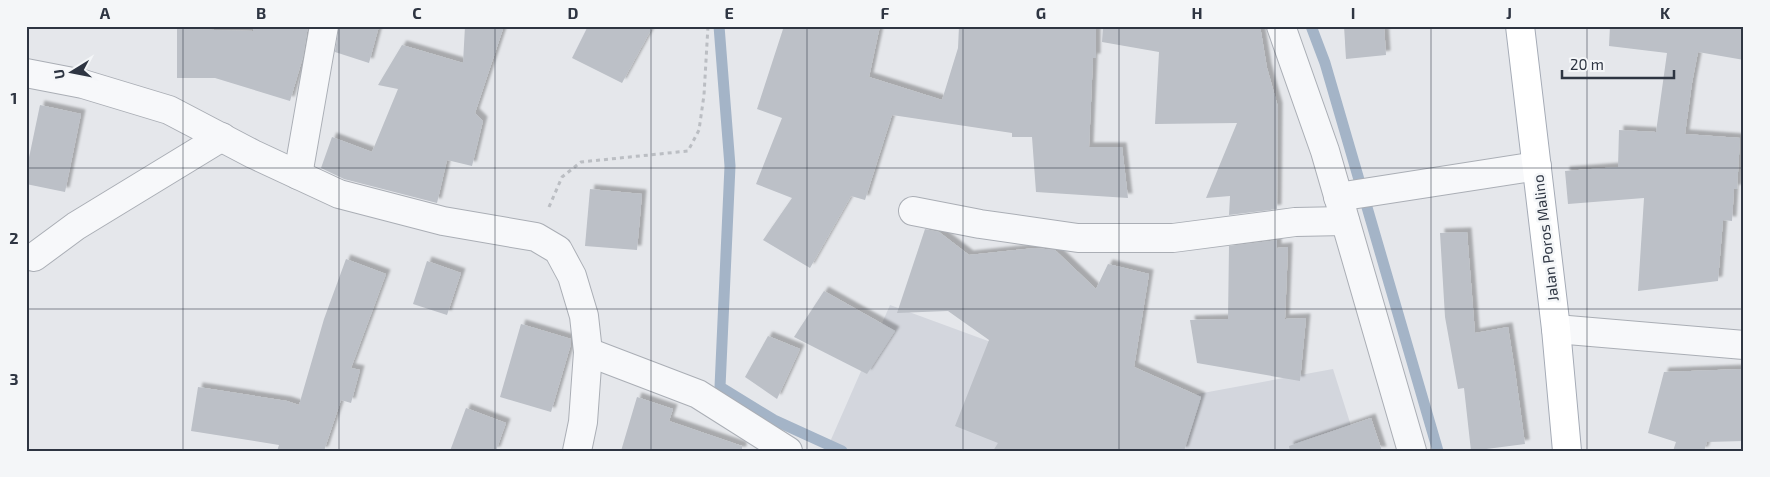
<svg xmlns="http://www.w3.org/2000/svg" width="1770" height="477" font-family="'Exo 2',sans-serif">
  <defs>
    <filter id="shadow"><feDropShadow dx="4.5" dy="-4.5" stdDeviation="1" flood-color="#0004"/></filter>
  </defs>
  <rect width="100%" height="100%" fill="#e5e7eb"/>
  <polygon fill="#d3d6dd" points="890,305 1154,402 1333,369 1359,451 826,451"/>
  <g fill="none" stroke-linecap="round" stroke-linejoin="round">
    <g stroke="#a4b4c7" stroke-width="11">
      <polyline points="719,26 730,166 720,387 774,420 842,451"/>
      <polyline points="1311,26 1325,63 1438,451"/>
    </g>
  </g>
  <g fill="#bcc0c7" filter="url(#shadow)">
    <polygon points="254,26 308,26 303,57 290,101 215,78 177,78 177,29 253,31"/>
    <polygon points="339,26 379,26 369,63 335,52"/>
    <polygon points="465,26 504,26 475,113 483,121 472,166 447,160 437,203 344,179 321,168 332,137 372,152 398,89 378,85 402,45 463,63"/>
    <polygon points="588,26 653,26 622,83 572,58"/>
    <polygon points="784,26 880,26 869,77 942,100 958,48 959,26 1096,26 1096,58 1093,58 1089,147 1122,147 1128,198 1036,192 1032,137 1012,137 1012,133 892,115 865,200 851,196 810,268 763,240 792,198 756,184 782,118 757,109"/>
    <polygon points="1103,26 1260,26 1267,68 1278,107 1277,209 1229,215 1230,196 1206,198 1237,123 1155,124 1159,52 1102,42"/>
    <polygon points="1344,26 1384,26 1386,55 1346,59"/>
    <polygon points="1610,26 1744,26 1744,60 1698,52 1692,83 1685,134 1740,138 1737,189 1734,189 1732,221 1723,220 1718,281 1638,291 1644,198 1568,204 1565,171 1618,167 1619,130 1656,132 1667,53 1609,46"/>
    <polygon points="40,105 81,114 65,192 26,184 26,172"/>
    <polygon points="590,189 642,194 637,250 585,246"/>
    <polygon points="925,229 939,232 969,255 1035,248 1055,250 1096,289 1108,264 1149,274 1134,367 1201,397 1184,451 993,451 998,443 955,426 989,340 948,311 897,313"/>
    <polygon points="1467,232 1475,333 1508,327 1515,371 1525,444 1471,451 1464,388 1458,389 1445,317 1440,233"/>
    <polygon points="1277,240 1277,248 1288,247 1285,319 1306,318 1300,381 1197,363 1190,320 1228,319 1229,246"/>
    <polygon points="346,259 386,274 351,368 360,370 351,403 341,400 324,451 277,451 279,445 191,431 198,387 287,401 299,405 324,319"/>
    <polygon points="427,261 461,273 447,315 413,304"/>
    <polygon points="824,291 895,331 867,374 794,337"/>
    <polygon points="521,324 571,339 571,344 551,412 500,397"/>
    <polygon points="768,336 800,349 777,399 745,377"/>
    <polygon points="1744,369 1744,441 1707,442 1704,451 1673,451 1676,442 1648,433 1664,372"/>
    <polygon points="637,397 673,409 669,421 742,446 742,451 621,451"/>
    <polygon points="466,408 506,423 496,451 450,451"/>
    <polygon points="1371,418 1382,451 1290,451 1289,446"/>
  </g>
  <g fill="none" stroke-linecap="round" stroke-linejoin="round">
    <g stroke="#aaaeb5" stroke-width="30">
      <g id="street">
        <polyline points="1281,26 1325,151 1412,451"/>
        <polyline points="26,73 83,84 169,110 253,154 339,194 443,221 536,237 558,250 572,276 584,316 588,352 583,422 577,451"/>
        <polyline points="298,175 324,26"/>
        <polyline points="1338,197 1537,166"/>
        <polyline points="913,211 980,224 1078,238 1173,238 1295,222 1345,221"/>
        <polyline points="34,257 76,226 222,137"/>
        <polyline points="1556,329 1744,345"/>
        <polyline points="588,352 698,394 788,451"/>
      </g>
    </g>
    <g stroke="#a5abb6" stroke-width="30">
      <polyline id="primary" points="1520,26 1556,329 1567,451"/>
    </g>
    <polyline stroke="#bbbec3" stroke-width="3" stroke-dasharray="4 4" stroke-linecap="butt" points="549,207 562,177 581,162 688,151 699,130 704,95 708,26"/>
    <use href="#street" stroke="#f7f8fa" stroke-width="28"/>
    <use href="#primary" stroke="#fff" stroke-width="28"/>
  </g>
  <path fill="none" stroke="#2e3542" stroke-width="1" stroke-opacity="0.55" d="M183 26V451M339 26V451M495 26V451M651 26V451M807 26V451M963 26V451M1119 26V451M1275 26V451M1431 26V451M1587 26V451M26 168H1744M26 309H1744"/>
  <g text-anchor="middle" stroke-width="5" stroke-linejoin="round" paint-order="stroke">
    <g font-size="15" fill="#2e3542" stroke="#f4f6f8">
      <text transform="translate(1546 238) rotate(-97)" y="5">Jalan Poros Malino</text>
    </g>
  </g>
  <rect width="1770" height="477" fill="none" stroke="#f4f6f8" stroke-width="55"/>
  <g transform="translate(72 72) rotate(260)" stroke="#f4f6f8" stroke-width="4" paint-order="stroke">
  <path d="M0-4L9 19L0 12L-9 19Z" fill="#2e3542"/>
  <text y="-8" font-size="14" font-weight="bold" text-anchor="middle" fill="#2e3542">U</text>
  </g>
  <path d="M1562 70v8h112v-8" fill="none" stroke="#2e3542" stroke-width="2.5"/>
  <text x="1570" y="70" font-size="15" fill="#2e3542" stroke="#f4f6f8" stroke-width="4" paint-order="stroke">20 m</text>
  <rect x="28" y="28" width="1714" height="422" fill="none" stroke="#2e3542" stroke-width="2"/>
  <g font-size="16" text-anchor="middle" font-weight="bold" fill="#2e3542">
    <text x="105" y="19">A</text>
    <text x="261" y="19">B</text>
    <text x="417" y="19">C</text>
    <text x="573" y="19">D</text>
    <text x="729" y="19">E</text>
    <text x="885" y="19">F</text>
    <text x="1041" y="19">G</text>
    <text x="1197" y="19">H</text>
    <text x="1353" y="19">I</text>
    <text x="1509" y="19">J</text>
    <text x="1665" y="19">K</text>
    <text x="14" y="104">1</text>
    <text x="14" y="244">2</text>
    <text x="14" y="385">3</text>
  </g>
</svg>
